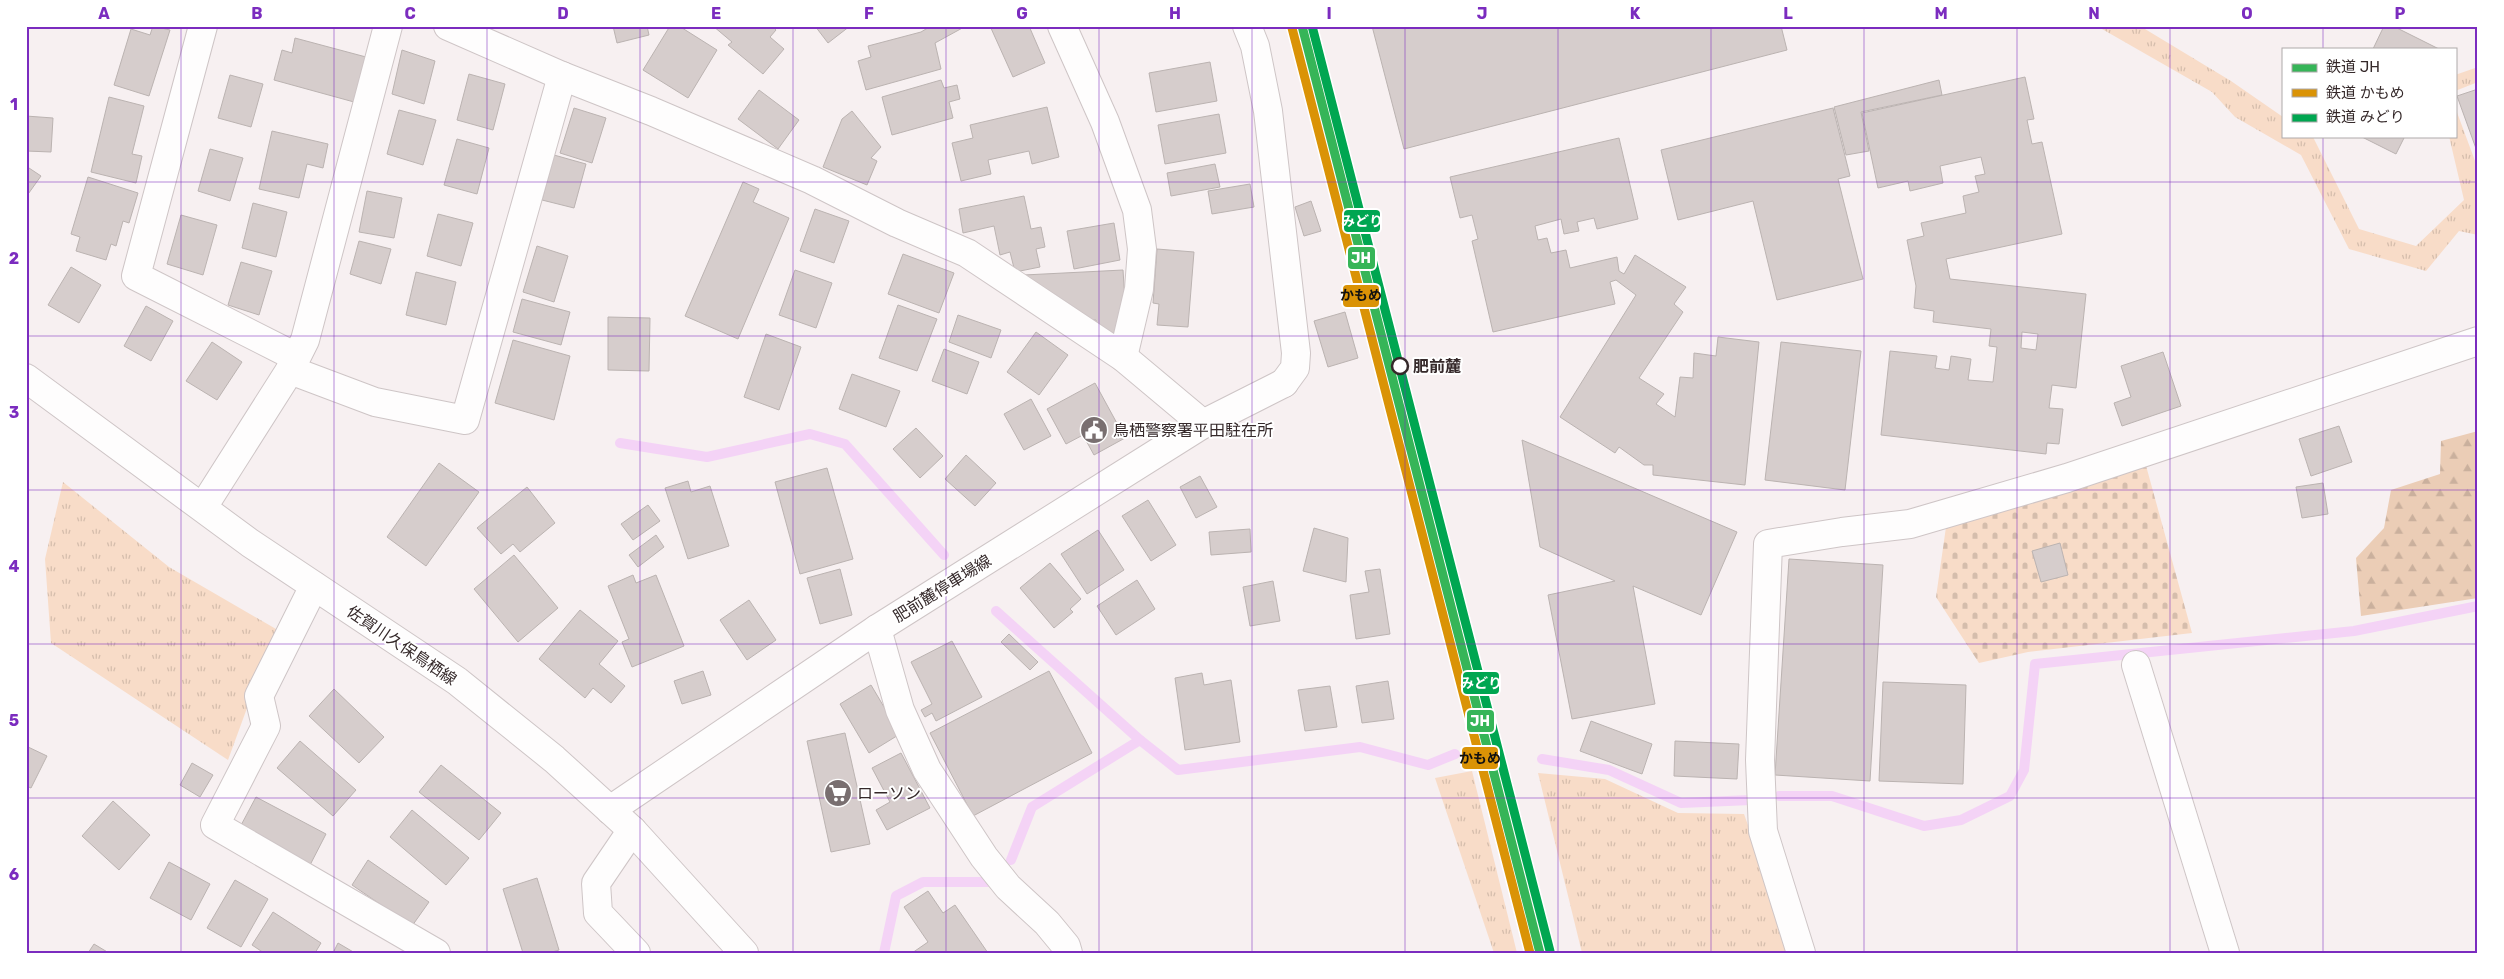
<svg xmlns="http://www.w3.org/2000/svg" width="2504" height="979" font-family="Rubik,'Noto Sans JP',sans-serif">
  <defs>
    <pattern id="grass-tufts" width="24" height="20" patternUnits="userSpaceOnUse" patternTransform="scale(1.25)"><rect width="24" height="20" fill="#f8dcc8"/><path d="M3 7l-1-3M5 7V3M7 7l1-3M15 17l-1-3M17 17v-4M19 17l1-3" fill="none" stroke="#d5bdac"/></pattern>
    <pattern id="forest-firs" width="22" height="20" patternUnits="userSpaceOnUse" patternTransform="scale(1.25)"><rect width="22" height="20" fill="#ebcdb6"/><path d="M5 1l3.5 6h-7zM16 11l3.5 6h-7z" fill="#cab09d"/></pattern>
    <pattern id="cemetery-stones" width="16" height="16" patternUnits="userSpaceOnUse" patternTransform="scale(1.25)"><rect width="16" height="16" fill="#f8dcc8"/><path d="M2 7V4a2 2 0 0 1 4 0v3zM10 15v-3a2 2 0 0 1 4 0v3z" fill="#d5bdac"/></pattern>
  </defs>
  <rect width="100%" height="100%" fill="#f7f0f1"/>
  <g fill="url(#grass-tufts)">
    <polygon points="2103,26 2140,26 2231,81 2283,117 2283,136 2313,137 2359,229 2416,246 2464,200 2449,136 2455,136 2455,107 2478,169 2478,235 2459,231 2426,271 2349,249 2301,155 2235,117 2212,92 2102,29"/>
    <polygon points="2478,67 2478,82 2455,91 2455,75"/>
    <polygon points="63,482 169,567 276,629 228,760 51,643 45,559"/>
    <polygon points="1472,771 1517,953 1494,953 1435,778"/>
    <polygon points="1538,773 1605,779 1678,813 1744,814 1754,842 1786,953 1582,953"/>
  </g>
  <polygon fill="url(#forest-firs)" points="2478,431 2478,598 2361,616 2356,558 2384,528 2391,490 2440,474 2441,441"/>
  <polygon fill="url(#cemetery-stones)" points="2145,462 2192,633 2028,652 1979,663 1936,597 1946,527"/>
  <g fill="none" stroke-linecap="round" stroke-linejoin="round">
    <g stroke="#f4d3f6" stroke-width="10">
      <polyline points="620,443 707,457 810,434 845,444 944,555"/>
      <polyline points="996,611 1140,740 1178,770 1360,747 1428,765 1455,754"/>
      <polyline points="1542,759 1609,770 1681,803 1751,800"/>
      <polyline points="1779,796 1832,796 1924,826 1961,820 2010,796 2024,770 2035,664 2354,631 2478,606"/>
      <polyline points="1011,860 1032,807 1140,740"/>
      <polyline points="884,953 896,896 923,882 991,882"/>
    </g>
  </g>
  <g fill="#d6cdcc" stroke="#bbb3b1" fill-rule="evenodd">
    <polygon points="153,26 170,30 149,96 114,85 131,29 150,35"/>
    <polygon points="613,26 647,26 649,35 617,43"/>
    <polygon points="670,26 679,26 717,50 688,98 643,70"/>
    <polygon points="713,26 772,26 776,30 770,37 784,49 763,74 728,45 732,42"/>
    <polygon points="815,26 850,26 828,43"/>
    <polygon points="931,26 966,26 935,43 941,69 866,90 858,61 871,57 868,46 921,32"/>
    <polygon points="990,26 1029,26 1045,63 1013,77"/>
    <polygon points="1372,26 1781,26 1787,50 1404,149"/>
    <polygon points="2384,26 2393,26 2439,49 2373,49"/>
    <polygon points="295,38 366,57 354,102 274,80 282,50 292,53"/>
    <polygon points="402,50 435,61 424,104 392,94"/>
    <polygon points="1210,62 1217,101 1156,112 1149,73"/>
    <polygon points="469,74 505,84 493,130 457,120"/>
    <polygon points="230,75 263,84 251,127 218,118"/>
    <path d="M2025 77 2034 119 2027 120 2032 144 2042 142 2062 234 1946 259 1950 279 2086 294 2076 388 2052 385 2049 408 2063 409 2059 444 2047 443 2046 454 1881 435 1890 351 1937 356 1935 368 1949 370 1951 356 1971 359 1968 380 1993 382 1997 347 1989 346 1991 329 1933 322 1934 311 1914 308 1916 286 1907 240 1924 236 1921 223 1966 213 1963 196 1979 192 1975 176 1985 174 1981 157 1940 166 1943 183 1910 191 1908 181 1878 188 1862 113ZM2022 332 2038 334 2036 350 2021 348Z"/>
    <polygon points="941,80 944,88 957,85 960,99 949,102 953,118 892,135 882,97"/>
    <polygon points="1939,80 1942,95 1861,112 1869,151 1846,155 1834,107"/>
    <polygon points="2478,89 2478,154 2457,96"/>
    <polygon points="759,90 799,120 778,149 738,119"/>
    <polygon points="109,97 144,106 132,154 142,156 136,183 91,172"/>
    <polygon points="1047,107 1059,157 1032,164 1029,151 988,160 991,174 961,181 952,143 973,138 970,125"/>
    <polygon points="574,108 606,118 592,163 560,153"/>
    <polygon points="1833,108 1850,176 1838,179 1863,279 1777,300 1753,201 1678,220 1661,150"/>
    <polygon points="399,110 436,120 423,165 387,154"/>
    <polygon points="852,111 881,147 871,158 877,161 867,185 823,167 842,119"/>
    <polygon points="1219,114 1226,153 1165,164 1158,125"/>
    <polygon points="26,116 53,118 51,152 26,151"/>
    <polygon points="272,131 328,144 323,168 307,164 299,198 259,189"/>
    <polygon points="2360,136 2405,136 2396,154"/>
    <polygon points="1619,138 1638,219 1597,229 1594,218 1577,222 1579,231 1564,234 1561,219 1535,226 1538,240 1547,238 1551,253 1566,250 1570,268 1617,257 1619,271 1624,274 1635,255 1686,287 1674,304 1683,312 1639,378 1664,394 1656,404 1675,417 1680,377 1693,378 1694,353 1716,356 1718,337 1759,342 1745,485 1653,475 1653,465 1644,465 1619,447 1615,453 1560,417 1636,295 1616,280 1610,282 1615,304 1493,332 1472,241 1478,239 1472,215 1460,218 1450,177"/>
    <polygon points="457,139 489,148 477,194 444,185"/>
    <polygon points="210,149 243,158 230,201 198,191"/>
    <polygon points="554,155 586,164 574,208 542,200"/>
    <polygon points="1215,164 1220,187 1171,196 1167,173"/>
    <polygon points="26,166 41,176 26,197"/>
    <polygon points="88,177 138,193 129,223 123,221 116,246 111,244 106,260 76,251 80,237 71,234"/>
    <polygon points="743,182 759,189 753,202 789,218 738,339 685,316"/>
    <polygon points="1250,184 1254,207 1212,214 1208,191"/>
    <polygon points="367,191 402,198 394,238 359,232"/>
    <polygon points="1024,196 1031,229 1041,227 1045,247 1036,249 1040,267 1015,272 1010,252 1000,255 994,226 963,233 959,209"/>
    <polygon points="1311,201 1321,231 1304,236 1295,207"/>
    <polygon points="253,203 287,212 276,257 242,248"/>
    <polygon points="815,209 849,221 834,263 800,251"/>
    <polygon points="438,214 473,223 461,266 427,256"/>
    <polygon points="181,215 217,225 203,275 167,264"/>
    <polygon points="1114,223 1120,260 1074,269 1067,231"/>
    <polygon points="359,241 391,249 381,284 350,274"/>
    <polygon points="537,246 568,256 554,302 523,292"/>
    <polygon points="1157,249 1194,252 1188,327 1157,325 1159,304 1153,303"/>
    <polygon points="903,254 954,273 939,313 888,294"/>
    <polygon points="241,262 272,271 259,315 228,305"/>
    <polygon points="71,267 101,285 79,323 48,305"/>
    <polygon points="795,270 832,283 816,328 779,315"/>
    <polygon points="1123,270 1126,316 1124,333 1096,335 1096,320 1084,320 1083,313 1074,314 1024,275"/>
    <polygon points="416,272 456,282 446,325 406,315"/>
    <polygon points="522,299 570,312 561,345 513,332"/>
    <polygon points="898,305 937,319 917,371 879,358"/>
    <polygon points="146,306 173,321 151,361 124,346"/>
    <polygon points="1345,312 1358,358 1328,367 1314,321"/>
    <polygon points="958,315 1001,330 991,358 949,342"/>
    <polygon points="608,317 650,318 649,371 608,370"/>
    <polygon points="1036,332 1068,355 1039,395 1007,372"/>
    <polygon points="766,334 801,347 779,410 744,397"/>
    <polygon points="513,340 570,356 554,420 495,403"/>
    <polygon points="212,342 242,362 217,400 186,381"/>
    <polygon points="1781,342 1861,351 1845,490 1765,480"/>
    <polygon points="944,349 979,362 967,394 932,381"/>
    <polygon points="2163,352 2181,406 2122,426 2114,403 2131,397 2121,366"/>
    <polygon points="852,374 900,391 886,427 839,409"/>
    <polygon points="1095,383 1125,438 1094,455 1083,435 1066,444 1047,409"/>
    <polygon points="1031,399 1051,436 1024,450 1004,414"/>
    <polygon points="2339,426 2352,462 2311,476 2299,439"/>
    <polygon points="916,428 943,456 920,478 893,449"/>
    <polygon points="1522,440 1737,532 1701,615 1633,586 1655,704 1572,719 1548,595 1615,581 1540,547"/>
    <polygon points="966,455 996,483 975,506 945,479"/>
    <polygon points="439,463 479,492 426,566 387,537"/>
    <polygon points="827,468 853,559 800,574 775,482"/>
    <polygon points="1200,476 1217,507 1196,518 1180,487"/>
    <polygon points="688,481 691,492 710,486 729,546 688,559 665,488"/>
    <polygon points="2323,483 2328,514 2302,518 2296,487"/>
    <polygon points="527,487 555,523 520,552 513,544 501,554 477,528"/>
    <polygon points="1148,500 1176,545 1151,561 1122,516"/>
    <polygon points="648,505 660,521 633,540 621,524"/>
    <polygon points="1314,528 1348,538 1346,582 1303,571"/>
    <polygon points="1250,529 1251,552 1211,555 1209,532"/>
    <polygon points="1098,530 1124,570 1087,594 1061,554"/>
    <polygon points="656,535 664,547 638,567 629,555"/>
    <polygon points="2060,543 2068,575 2041,582 2032,551"/>
    <polygon points="514,555 558,608 518,642 474,589"/>
    <polygon points="1789,559 1883,565 1870,781 1775,775"/>
    <polygon points="1050,563 1081,599 1070,609 1073,612 1054,628 1020,588"/>
    <polygon points="840,569 852,615 820,624 807,578"/>
    <polygon points="1380,569 1390,634 1356,639 1350,595 1369,592 1365,571"/>
    <polygon points="633,575 636,583 656,575 684,646 632,667 622,642 629,639 608,586"/>
    <polygon points="1137,580 1155,609 1116,635 1097,606"/>
    <polygon points="1273,581 1280,621 1250,626 1243,587"/>
    <polygon points="749,600 776,640 747,660 720,620"/>
    <polygon points="580,610 618,641 599,664 625,686 611,703 593,688 585,698 539,659"/>
    <polygon points="1009,634 1038,662 1030,670 1001,642"/>
    <polygon points="952,641 982,697 936,721 932,713 925,717 921,710 932,704 911,662"/>
    <polygon points="703,671 711,695 682,704 674,681"/>
    <polygon points="1049,671 1092,753 973,816 930,733"/>
    <polygon points="1202,673 1204,685 1231,680 1240,742 1185,750 1175,678"/>
    <polygon points="1388,681 1394,719 1362,723 1356,686"/>
    <polygon points="1883,682 1966,685 1963,784 1879,781"/>
    <polygon points="871,685 900,734 869,753 840,704"/>
    <polygon points="1330,686 1337,727 1305,731 1298,690"/>
    <polygon points="334,689 384,737 359,763 309,716"/>
    <polygon points="1591,721 1652,744 1642,774 1580,751"/>
    <polygon points="845,733 870,844 831,852 807,741"/>
    <polygon points="300,741 356,790 333,816 277,768"/>
    <polygon points="1675,741 1739,744 1737,779 1674,776"/>
    <polygon points="26,746 47,756 31,788 26,786"/>
    <polygon points="901,753 930,808 887,830 876,810 890,802 872,768"/>
    <polygon points="192,763 213,775 200,797 180,785"/>
    <polygon points="441,765 501,813 479,840 419,792"/>
    <polygon points="256,797 326,834 309,867 239,829"/>
    <polygon points="113,801 150,835 119,870 82,836"/>
    <polygon points="412,810 469,858 446,885 390,837"/>
    <polygon points="368,860 429,902 412,926 352,885"/>
    <polygon points="169,862 210,884 191,920 150,898"/>
    <polygon points="537,878 559,950 549,953 523,953 503,889"/>
    <polygon points="235,880 268,899 241,947 207,928"/>
    <polygon points="928,891 943,913 955,905 988,953 912,953 928,942 904,907"/>
    <polygon points="273,912 321,943 315,953 264,953 252,945"/>
    <polygon points="338,943 355,953 333,953"/>
    <polygon points="94,944 109,953 88,953"/>
  </g>
  <g fill="none" stroke-linecap="round" stroke-linejoin="round">
    <g stroke="#cec5c6" stroke-width="30">
      <g id="minor">
        <polyline points="203,26 136,276 296,357"/>
        <polyline points="448,26 562,76 651,111 812,180 897,223 967,253 1123,357 1203,424"/>
        <polyline points="1062,26 1105,122 1137,210 1142,249 1139,289 1123,357"/>
        <polyline points="1247,26 1255,46 1268,111 1296,353 1295,368 1284,383"/>
        <polyline points="290,370 375,402 465,420 562,76"/>
        <polyline points="203,507 290,370 305,340 388,26"/>
        <polyline points="314,586 259,696 266,726 215,825 436,953"/>
        <polyline points="877,629 900,710 927,770 984,857 1008,887 1047,923 1066,946 1068,953"/>
        <polyline points="2136,665 2225,953"/>
        <polyline points="632,830 596,883 598,913 636,953"/>
        <polyline points="1801,953 1763,831 1760,760 1768,544 1842,532 1910,524 2067,478 2478,341"/>
      </g>
    </g>
    <g stroke="#cec5c6" stroke-width="30">
      <polyline id="secondary" points="610,810 877,629 1203,424 1284,383"/>
    </g>
    <g stroke="#cec5c6" stroke-width="30">
      <polyline id="primary" points="26,378 250,543 457,681 554,759 632,830 744,953"/>
    </g>
    <use href="#minor" stroke="#fefdfd" stroke-width="28"/>
    <use href="#secondary" stroke="#fefdfd" stroke-width="28"/>
    <use href="#primary" stroke="#fefdfd" stroke-width="28"/>
    <g stroke="#fff" stroke-width="12">
      <polyline id="rail-1" points="1302,26 1540,953"/>
    </g>
    <g stroke="#fff" stroke-width="12">
      <polyline id="rail-2" points="1292,28 1530,953"/>
    </g>
    <g stroke="#fff" stroke-width="12">
      <polyline id="rail-3" points="1312,26 1550,951"/>
    </g>
    <use href="#rail-1" stroke="#36b558" stroke-width="9"/>
    <use href="#rail-2" stroke="#da9306" stroke-width="9"/>
    <use href="#rail-3" stroke="#00a651" stroke-width="9"/>
  </g>
  <path fill="none" stroke="#7b2cbf" stroke-width="1" stroke-opacity="0.55" d="M181 26V953M334 26V953M487 26V953M640 26V953M793 26V953M946 26V953M1099 26V953M1252 26V953M1405 26V953M1558 26V953M1711 26V953M1864 26V953M2017 26V953M2170 26V953M2323 26V49M2323 136V953M26 182H2478M26 336H2478M26 490H2478M26 644H2478M26 798H2478"/>
  <defs>
    <g id="civic-disc" transform="scale(1.4375)"><circle r="9.5" fill="#796f70" stroke="#fff"/><path d="M-.6-6.5H3V-4.5H.6V-3L4-1V1h2V6H-6V1h2V-1L-.6-3ZM-1.2 2.5V6h2.4V2.5Z" fill="#fff"/></g>
    <g id="supermarket-disc" transform="scale(1.4375)"><circle r="9.5" fill="#796f70" stroke="#fff"/><path d="M-6-5.5h2.5l.6 2H6L4.5 2H-2.5L-4.4-4H-6ZM-1.5 3.2a1.3 1.3 0 1 0 .1 0ZM3 3.2a1.3 1.3 0 1 0 .1 0Z" fill="#fff"/></g>
  </defs>
  <g fill-rule="evenodd">
    <use href="#civic-disc" x="1094" y="430"/>
    <use href="#supermarket-disc" x="838" y="793"/>
  </g>
  <circle fill="#fff" stroke="#35292a" stroke-width="2.5" cx="1400" cy="366" r="8"/>
  <g text-anchor="middle" stroke-width="4" stroke-linejoin="round" paint-order="stroke">
    <g font-size="16" font-weight="bold" fill="#35292a" stroke="#fff" text-anchor="start">
      <text x="1413" y="372">肥前麓</text>
    </g>
    <g font-size="16" fill="#35292a" stroke="#fff" text-anchor="start">
      <text x="1113" y="436">鳥栖警察署平田駐在所</text>
      <text x="857" y="799">ローソン</text>
    </g>
    <g font-size="16" fill="#35292a" stroke="#fff">
      <text transform="translate(942 588) rotate(-32)" y="6">肥前麓停車場線</text>
      <text transform="translate(402 645) rotate(34)" y="6">佐賀川久保鳥栖線</text>
    </g>
  </g>
  <g stroke="#fff" stroke-width="2">
    <rect x="1343" y="209" width="38" height="24" rx="5" fill="#00a651"/>
    <rect x="1347" y="246" width="29" height="24" rx="5" fill="#36b558"/>
    <rect x="1342" y="284" width="38" height="24" rx="5" fill="#da9306"/>
    <rect x="1462" y="671" width="38" height="24" rx="5" fill="#00a651"/>
    <rect x="1466" y="709" width="29" height="24" rx="5" fill="#36b558"/>
    <rect x="1461" y="746" width="38" height="24" rx="5" fill="#da9306"/>
  </g>
  <g font-size="14" text-anchor="middle" font-weight="bold" fill="#fff">
    <text x="1362" y="226">みどり</text>
    <text x="1361" y="263">JH</text>
    <text x="1481" y="688">みどり</text>
    <text x="1480" y="726">JH</text>
  </g>
  <g font-size="14" text-anchor="middle" font-weight="bold" fill="#111">
    <text x="1361" y="300">かもめ</text>
    <text x="1480" y="763">かもめ</text>
  </g>
  <rect width="2504" height="979" fill="none" stroke="#ffffff" stroke-width="55"/>
  <rect x="2282" y="48" width="175" height="90" fill="#ffffff" stroke="#aea9aa"/>
  <rect x="2292" y="64" width="25" height="8" fill="#36b558" stroke="#aea9aa"/>
  <text x="2326" y="72" font-size="15" fill="#35292a">鉄道 JH</text>
  <rect x="2292" y="89" width="25" height="8" fill="#da9306" stroke="#aea9aa"/>
  <text x="2326" y="98" font-size="15" fill="#35292a">鉄道 かもめ</text>
  <rect x="2292" y="114" width="25" height="8" fill="#00a651" stroke="#aea9aa"/>
  <text x="2326" y="122" font-size="15" fill="#35292a">鉄道 みどり</text>
  <rect x="28" y="28" width="2448" height="924" fill="none" stroke="#7b2cbf" stroke-width="2"/>
  <g font-size="16" text-anchor="middle" font-weight="bold" fill="#7b2cbf">
    <text x="104" y="19">A</text>
    <text x="257" y="19">B</text>
    <text x="410" y="19">C</text>
    <text x="563" y="19">D</text>
    <text x="716" y="19">E</text>
    <text x="869" y="19">F</text>
    <text x="1022" y="19">G</text>
    <text x="1175" y="19">H</text>
    <text x="1329" y="19">I</text>
    <text x="1482" y="19">J</text>
    <text x="1635" y="19">K</text>
    <text x="1788" y="19">L</text>
    <text x="1941" y="19">M</text>
    <text x="2094" y="19">N</text>
    <text x="2247" y="19">O</text>
    <text x="2400" y="19">P</text>
    <text x="14" y="110">1</text>
    <text x="14" y="264">2</text>
    <text x="14" y="418">3</text>
    <text x="14" y="572">4</text>
    <text x="14" y="726">5</text>
    <text x="14" y="880">6</text>
  </g>
</svg>
